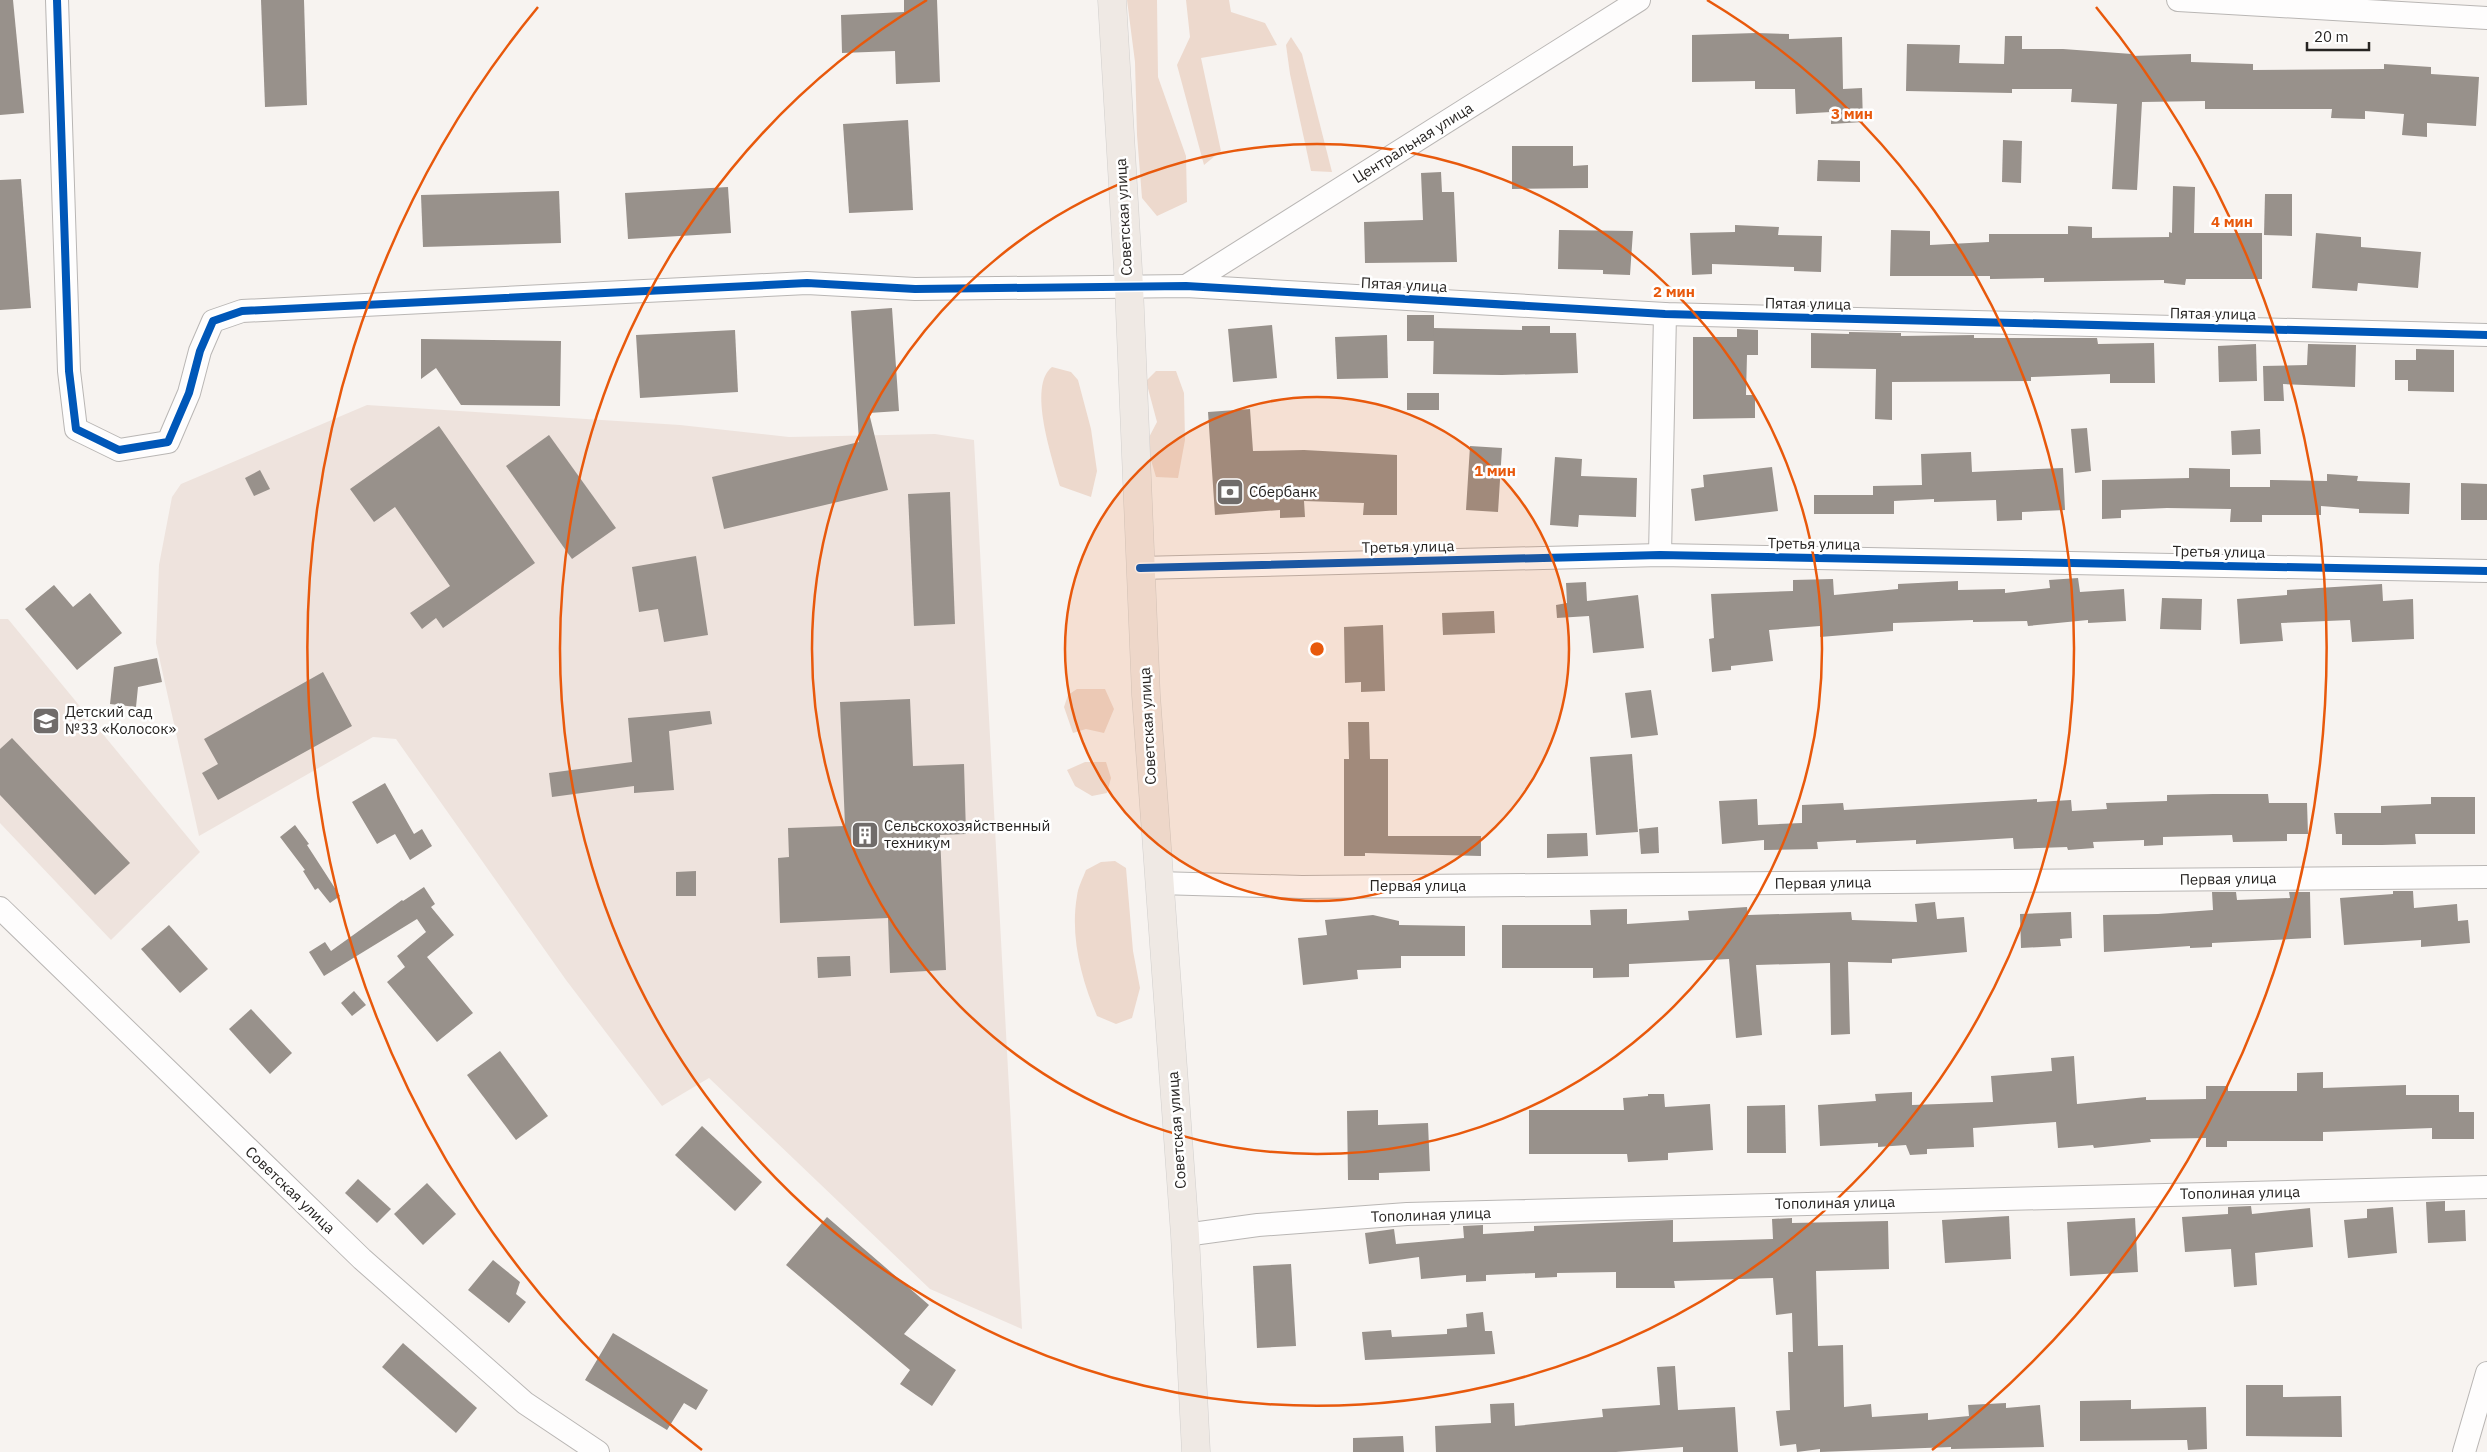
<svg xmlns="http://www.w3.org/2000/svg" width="2487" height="1452" font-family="'IBM Plex Sans',sans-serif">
  <rect width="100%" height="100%" fill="#f7f3f0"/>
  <g fill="#eee3dd">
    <polygon points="367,405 680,425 789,437 935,434 974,440 1022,1329 930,1289 709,1078 662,1106 566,980 396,739 373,737 199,836 156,643 159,565 172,497 181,484"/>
    <polygon points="0,619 8,619 200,852 111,940 0,823"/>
  </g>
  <g fill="#edd9cd">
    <polygon points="1127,0 1157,0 1158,77 1186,156 1187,202 1157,216 1142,198 1137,135 1135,62"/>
    <polygon points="1186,0 1229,0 1231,12 1265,23 1277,45 1201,58 1221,151 1204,165 1177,65 1190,37"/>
    <polygon points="1291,37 1302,54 1332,172 1311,171 1290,74 1286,45"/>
    <path d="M1052 367 1071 372 1078 380 1091 429 1097 471 1091 497 1060 486C1053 460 1027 386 1052 367Z"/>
    <polygon points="1156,371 1176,371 1184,393 1185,440 1178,478 1156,477 1146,443 1157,422 1146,381"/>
    <polygon points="1077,689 1105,689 1114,709 1104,733 1086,729 1073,733 1064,707 1068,695"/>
    <polygon points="1085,762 1106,762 1111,778 1107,793 1092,796 1075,786 1067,770"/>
    <path d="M1115 861 1126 868 1133 951 1140 988 1132 1018 1116 1024 1097 1016C1081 979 1070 936 1077 896 1078 887 1083 878 1086 870L1101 862Z"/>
  </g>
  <g fill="#98918b">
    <polygon points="0,0 13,0 24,113 0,115"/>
    <polygon points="261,0 304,0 307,105 265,107"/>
    <polygon points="904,0 937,0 940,82 896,84 895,51 842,53 841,15 904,12"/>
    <polygon points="1756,33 1789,34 1789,39 1842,37 1843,89 1862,88 1863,122 1831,124 1831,112 1796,114 1795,89 1755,89 1755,81 1692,82 1692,35"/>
    <polygon points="2005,36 2022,36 2022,49 2063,49 2132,54 2132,56 2191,54 2191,62 2253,64 2253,70 2384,69 2384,64 2431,67 2431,74 2479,77 2476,126 2427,123 2427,137 2402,135 2404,114 2365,111 2365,119 2331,118 2332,109 2205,109 2205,101 2142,102 2137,190 2112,189 2117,104 2071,102 2072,89 2012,89 2012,93 1906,91 1907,44 1960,45 1959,63 2004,64"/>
    <polygon points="908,120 913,210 849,213 843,124"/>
    <polygon points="2003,140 2022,141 2021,183 2002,182"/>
    <polygon points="1512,146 1573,146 1573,166 1588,165 1588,188 1512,189"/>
    <polygon points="1818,160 1860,161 1860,182 1817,181"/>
    <polygon points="1441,172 1442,192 1454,192 1457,262 1365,263 1364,222 1423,220 1421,173"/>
    <polygon points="21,179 31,308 0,310 0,180"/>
    <polygon points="2173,186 2195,187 2194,233 2262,233 2262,279 2186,279 2185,285 2164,283 2164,280 2044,282 2044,278 1990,279 1990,276 1890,276 1891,230 1930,231 1930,245 1989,242 1989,234 2068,234 2068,226 2092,227 2092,238 2169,237 2169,232 2172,233"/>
    <polygon points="728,187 731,233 628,239 625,193"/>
    <polygon points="559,191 561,243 423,247 421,195"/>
    <polygon points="2265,194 2292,194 2292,236 2264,235"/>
    <polygon points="1735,225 1779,227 1778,235 1822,236 1821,272 1794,271 1794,267 1712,264 1712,274 1692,275 1690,233 1735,232"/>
    <polygon points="1559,230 1633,231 1630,275 1603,274 1603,270 1558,269"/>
    <polygon points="2316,233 2361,237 2361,247 2421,252 2418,288 2358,283 2357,291 2312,288"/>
    <polygon points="892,308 899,411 869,413 888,490 724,529 712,477 859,442 851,311"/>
    <rect x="1407" y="315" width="27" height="26"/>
    <polygon points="1272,325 1277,378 1233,382 1228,329"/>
    <polygon points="1522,326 1550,326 1550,333 1576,333 1578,373 1502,375 1433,374 1434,328 1522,330"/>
    <polygon points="1737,329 1758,330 1758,355 1747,355 1746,395 1755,395 1755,418 1693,419 1693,337 1737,337"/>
    <polygon points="735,330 738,392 640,398 636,335"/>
    <polygon points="1849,332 1901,333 1901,336 1974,335 1974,338 2097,338 2098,344 2154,343 2155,383 2110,383 2110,374 2031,377 2031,381 1892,382 1892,420 1875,419 1876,369 1811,368 1811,333 1849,334"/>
    <polygon points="1387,335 1388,378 1337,379 1335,337"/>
    <polygon points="421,339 561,341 560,406 461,405 436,368 421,379"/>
    <polygon points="2256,344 2257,381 2219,382 2218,346"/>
    <polygon points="2308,344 2356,345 2355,387 2283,384 2284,401 2264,401 2263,366 2307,365"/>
    <polygon points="2416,349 2454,350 2454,392 2408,391 2408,380 2395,380 2395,360 2416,360"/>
    <rect x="1407" y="393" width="32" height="17"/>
    <polygon points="1250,409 1253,451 1304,450 1397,455 1397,515 1363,515 1364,503 1304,501 1305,517 1280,518 1280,510 1215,515 1208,412"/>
    <polygon points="439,426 535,563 443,628 436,618 422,629 410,613 450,586 395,507 374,522 350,489"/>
    <polygon points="2087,428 2091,471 2075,473 2071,429"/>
    <polygon points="2260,429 2261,454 2232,455 2231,431"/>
    <polygon points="549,435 616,528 572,559 506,466"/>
    <polygon points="1470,446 1502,448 1498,512 1466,510"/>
    <polygon points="1971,452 1972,472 2063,468 2065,510 2022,512 2022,520 1997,521 1996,500 1934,502 1934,499 1894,501 1894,514 1814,514 1814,495 1873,495 1873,486 1922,485 1921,454"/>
    <polygon points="1555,457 1582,459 1581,476 1637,478 1636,517 1579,515 1578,527 1550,525"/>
    <polygon points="1772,467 1778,511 1695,521 1691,489 1704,487 1703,475"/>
    <polygon points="2189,468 2230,469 2230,487 2270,487 2270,480 2327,481 2327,474 2358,476 2357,481 2410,483 2409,514 2359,513 2359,509 2321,506 2321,515 2262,515 2262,522 2230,522 2231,509 2167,508 2121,510 2121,518 2102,519 2102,480 2189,478"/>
    <polygon points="260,470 270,489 254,496 245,478"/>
    <polygon points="2461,483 2487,484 2487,520 2461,520"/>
    <polygon points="950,492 955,624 914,626 908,494"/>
    <polygon points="696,556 708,635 664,642 658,609 639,612 632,567"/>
    <polygon points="2078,578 2080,592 2124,589 2126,621 2088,623 2088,620 2028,626 2027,621 1973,622 1973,620 1893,623 1893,631 1820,637 1820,626 1769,630 1773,661 1731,666 1731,670 1712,672 1709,639 1714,638 1711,594 1793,591 1793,580 1833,579 1834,595 1898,589 1898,584 1958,581 1958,590 2005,589 2005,593 2050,588 2049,580"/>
    <polygon points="1586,582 1587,601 1638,595 1644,648 1593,653 1589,616 1557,618 1556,605 1567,603 1566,583"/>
    <polygon points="2382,584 2383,601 2413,599 2414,639 2352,642 2350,620 2281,623 2283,641 2240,644 2237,599 2287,595 2287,590"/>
    <polygon points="54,585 73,607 90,593 122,633 77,670 25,609"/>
    <polygon points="2162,598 2202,599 2201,630 2160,629"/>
    <polygon points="1494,611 1495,633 1443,635 1442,613"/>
    <polygon points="1383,625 1385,691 1361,692 1361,682 1345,683 1344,627"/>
    <polygon points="157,658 162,682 138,687 136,707 110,704 114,667"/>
    <polygon points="323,672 352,726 218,800 202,773 218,764 204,739"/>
    <polygon points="1651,690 1658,735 1631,738 1625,693"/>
    <polygon points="910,699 913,766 964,764 966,834 940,835 946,970 890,973 888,918 780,923 778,858 789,857 788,828 845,826 840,702"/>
    <polygon points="710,711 712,724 669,731 674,790 634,793 634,786 552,797 549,773 632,762 628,718"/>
    <polygon points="1348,722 1369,722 1370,759 1388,759 1388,836 1481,836 1481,856 1365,853 1365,856 1344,856 1344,759 1349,759"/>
    <polygon points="12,738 130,863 95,895 0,795 0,749"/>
    <polygon points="1632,754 1638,832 1596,835 1590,757"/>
    <polygon points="385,783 414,834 422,829 432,846 410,860 395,834 377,844 352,802"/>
    <polygon points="2213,794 2268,794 2269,803 2307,803 2308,834 2287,834 2287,841 2233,842 2232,835 2163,837 2163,845 2144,846 2144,840 2093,842 2094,848 2068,850 2067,847 2014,849 2013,838 1916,844 1916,840 1856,843 1856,840 1817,842 1818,849 1764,850 1764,840 1722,844 1719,801 1757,799 1758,825 1802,823 1802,805 1843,803 1844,810 2037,799 2037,802 2071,800 2072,811 2107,809 2106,803 2167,801 2167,795"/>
    <polygon points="2431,797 2475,797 2475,834 2415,834 2416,844 2382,845 2342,845 2342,834 2336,834 2334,813 2381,813 2381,806 2431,804"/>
    <polygon points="295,825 309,844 307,845 340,896 330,903 318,888 315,890 303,871 305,870 280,837"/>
    <polygon points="1658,827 1659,853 1641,854 1639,829"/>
    <polygon points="1587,833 1588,856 1547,858 1547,834"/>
    <polygon points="696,871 696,896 676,896 676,872"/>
    <polygon points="424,887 435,904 431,907 454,935 427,957 473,1013 437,1042 387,982 405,967 397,956 426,932 417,919 324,976 309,952 325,942 331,951 402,900 403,901"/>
    <polygon points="2393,891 2413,891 2414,908 2457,904 2458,921 2468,920 2470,943 2421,947 2421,940 2344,945 2340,898 2393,894"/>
    <polygon points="2212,892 2236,892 2237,900 2290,898 2289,892 2310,892 2311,938 2212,943 2212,947 2190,948 2190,946 2104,952 2103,915 2158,914 2213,910"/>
    <polygon points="1935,902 1937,919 1964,917 1967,952 1892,959 1892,963 1848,962 1850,1034 1831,1035 1830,963 1756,965 1762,1035 1736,1038 1729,959 1629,964 1629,977 1593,978 1593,968 1502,968 1502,925 1591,925 1590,910 1627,909 1627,924 1689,920 1688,911 1747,907 1748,915 1851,912 1852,920 1917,922 1915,904"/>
    <polygon points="2071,912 2072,938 2060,939 2061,946 2021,948 2020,914"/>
    <polygon points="1373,915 1399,921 1399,925 1465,926 1465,956 1401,956 1401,968 1357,970 1358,979 1303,985 1298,938 1327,935 1325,920"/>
    <polygon points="169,925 208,969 180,993 141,949"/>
    <polygon points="850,956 851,976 818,978 817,957"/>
    <polygon points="354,991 366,1005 352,1016 341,1003"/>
    <polygon points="251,1009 292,1053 270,1074 229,1029"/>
    <polygon points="500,1051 548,1116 516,1140 467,1075"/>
    <polygon points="2074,1056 2077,1104 2146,1097 2146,1100 2206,1099 2206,1086 2228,1086 2228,1091 2297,1091 2297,1073 2323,1072 2323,1088 2406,1085 2406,1095 2459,1095 2459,1112 2474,1112 2474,1139 2432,1139 2432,1128 2323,1132 2323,1141 2227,1141 2227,1147 2206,1147 2206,1138 2150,1139 2151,1142 2094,1148 2093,1145 2058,1148 2056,1122 1973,1128 1974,1147 1927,1149 1927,1154 1910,1155 1906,1145 1878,1147 1878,1143 1820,1146 1818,1105 1876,1101 1875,1094 1912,1092 1912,1105 1993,1102 1991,1076 2052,1071 2051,1058"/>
    <polygon points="1648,1094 1664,1094 1665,1107 1710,1104 1713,1150 1668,1153 1668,1160 1628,1162 1627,1154 1529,1154 1529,1110 1624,1110 1623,1098 1648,1096"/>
    <polygon points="1785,1105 1786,1153 1747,1153 1747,1106"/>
    <polygon points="1378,1110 1378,1125 1428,1123 1430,1171 1379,1173 1379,1180 1348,1180 1347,1111"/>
    <polygon points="702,1126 762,1182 735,1211 675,1155"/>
    <polygon points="358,1179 391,1209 377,1223 345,1193"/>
    <polygon points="427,1183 456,1214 423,1245 394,1214"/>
    <polygon points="2445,1201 2445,1211 2465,1210 2466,1241 2428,1243 2426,1202"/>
    <polygon points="2251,1206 2252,1214 2310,1208 2313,1247 2255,1253 2257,1285 2234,1287 2231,1249 2185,1252 2182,1217 2228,1214 2228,1207"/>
    <polygon points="2393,1207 2397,1253 2348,1258 2344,1220 2367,1218 2367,1209"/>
    <polygon points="2009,1216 2011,1259 1945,1263 1942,1220"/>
    <polygon points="827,1217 929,1305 904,1334 956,1370 932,1406 900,1384 910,1370 786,1265"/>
    <polygon points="1792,1218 1792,1223 1888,1221 1889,1269 1816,1271 1818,1346 1843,1345 1844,1407 1871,1404 1872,1417 1928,1413 1928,1420 1969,1416 1968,1405 2006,1403 2006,1408 2040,1405 2044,1447 1951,1449 1951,1447 1820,1452 1820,1449 1797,1452 1796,1444 1780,1446 1776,1411 1790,1410 1788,1352 1793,1352 1792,1313 1776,1315 1773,1278 1674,1281 1675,1288 1616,1288 1616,1272 1557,1273 1557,1277 1535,1278 1535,1273 1486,1275 1486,1281 1466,1282 1466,1275 1421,1279 1419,1257 1369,1264 1365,1233 1394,1229 1396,1244 1464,1238 1463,1226 1483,1225 1483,1234 1534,1231 1534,1226 1673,1220 1673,1242 1773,1239 1772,1219"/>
    <polygon points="2135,1218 2138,1272 2070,1276 2067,1222"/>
    <polygon points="493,1260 520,1282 516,1294 526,1302 509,1323 468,1290"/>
    <polygon points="1291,1264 1296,1346 1257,1348 1253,1266"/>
    <polygon points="1483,1312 1485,1331 1492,1331 1495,1354 1365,1360 1362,1332 1391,1330 1392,1337 1447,1334 1447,1329 1467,1327 1466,1314"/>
    <polygon points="613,1333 708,1390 696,1410 684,1403 667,1430 585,1380"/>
    <polygon points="403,1343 477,1408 456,1433 382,1367"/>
    <polygon points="1675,1366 1678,1410 1735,1407 1738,1452 1683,1452 1683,1447 1616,1452 1436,1452 1435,1426 1491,1423 1490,1404 1514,1403 1515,1426 1603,1417 1602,1409 1660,1405 1657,1367"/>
    <polygon points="2246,1385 2283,1385 2283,1397 2341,1396 2342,1437 2246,1436"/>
    <polygon points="2131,1400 2131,1409 2206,1407 2207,1449 2188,1450 2187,1440 2080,1441 2080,1401"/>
    <polygon points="1403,1436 1404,1452 1353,1452 1353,1438"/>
  </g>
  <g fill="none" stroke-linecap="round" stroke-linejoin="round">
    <g stroke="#b9b6b4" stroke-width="24">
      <g id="minor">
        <polyline points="57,0 69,371 76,429 119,450 168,442 189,393 200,351 213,321 242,311 807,283 915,289 1186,286 1665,314 2487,335"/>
        <polyline points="2178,0 2487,18"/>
        <polyline points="1186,286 1639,0"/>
        <polyline points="1660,555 1665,314"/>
        <polyline points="1140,568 1660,555 2487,571"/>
        <polyline points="1158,883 1302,887 2487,877"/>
        <polyline points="0,908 362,1259 525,1403 598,1452"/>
        <polyline points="1185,1235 1258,1225 1407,1214 2487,1187"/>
        <polyline points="2464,1452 2487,1373"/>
      </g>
    </g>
    <g stroke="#d1cfcd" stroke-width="29">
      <polyline id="major" points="1112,0 1129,287 1146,695 1185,1235 1196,1452"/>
    </g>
    <use href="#minor" stroke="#fefdfd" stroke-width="22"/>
    <use href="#major" stroke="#efe9e4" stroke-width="28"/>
    <g stroke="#fff" stroke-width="11">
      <g id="cycleway">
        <polyline points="57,0 69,371 76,429 119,450 168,442 189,393 200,351 213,321 242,311 807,283 915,289 1186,286 1665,314 2487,335"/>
        <polyline points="1140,568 1660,555 2487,571"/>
      </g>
    </g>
    <use href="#cycleway" stroke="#0057b8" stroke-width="8"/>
  </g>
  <circle cx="1317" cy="649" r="252" fill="#e8590c" fill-opacity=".12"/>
  <g fill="none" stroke="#e8590c" stroke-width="2.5">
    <circle cx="1317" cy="649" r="252"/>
    <circle cx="1317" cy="649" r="505"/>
    <path d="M1707 0A757 757 0 1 1 927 0"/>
    <path d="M702 1450A1010 1010 0 0 1 538 7M2096 7A1010 1010 0 0 1 1932 1450"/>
  </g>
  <defs>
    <g id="bank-square" transform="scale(1.4375)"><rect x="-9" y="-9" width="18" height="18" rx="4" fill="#706c6a" stroke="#fff"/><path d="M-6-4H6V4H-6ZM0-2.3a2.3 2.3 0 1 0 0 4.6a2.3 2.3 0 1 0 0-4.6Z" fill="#fff"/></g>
    <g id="school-square" transform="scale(1.4375)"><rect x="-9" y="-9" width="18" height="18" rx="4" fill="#706c6a" stroke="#fff"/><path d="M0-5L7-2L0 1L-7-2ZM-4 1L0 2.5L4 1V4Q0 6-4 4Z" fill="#fff"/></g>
    <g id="building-square" transform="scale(1.4375)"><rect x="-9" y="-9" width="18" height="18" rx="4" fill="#706c6a" stroke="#fff"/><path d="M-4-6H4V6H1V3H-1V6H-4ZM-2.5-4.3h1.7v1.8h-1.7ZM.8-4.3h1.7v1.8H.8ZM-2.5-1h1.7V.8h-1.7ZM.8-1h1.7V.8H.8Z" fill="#fff"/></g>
  </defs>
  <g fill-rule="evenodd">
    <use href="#bank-square" x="1230" y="492"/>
    <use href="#school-square" x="46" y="721"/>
    <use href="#building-square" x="865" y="835"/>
  </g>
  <g text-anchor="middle" stroke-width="5" stroke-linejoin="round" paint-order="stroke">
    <g font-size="15" fill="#272422" stroke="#fff">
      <text transform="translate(1413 143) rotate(-32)" y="5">Центральная улица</text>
      <text transform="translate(1124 217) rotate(-93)" y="5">Советская улица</text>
      <text transform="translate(1404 285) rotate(3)" y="5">Пятая улица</text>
      <text transform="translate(1808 304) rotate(1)" y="5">Пятая улица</text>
      <text transform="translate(2213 314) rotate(1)" y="5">Пятая улица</text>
      <text transform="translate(1814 544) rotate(1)" y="5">Третья улица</text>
      <text transform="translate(1408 547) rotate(-1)" y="5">Третья улица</text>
      <text transform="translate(2219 552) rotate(1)" y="5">Третья улица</text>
      <text transform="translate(1148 726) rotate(-93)" y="5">Советская улица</text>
      <text transform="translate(2228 879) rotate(-1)" y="5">Первая улица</text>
      <text transform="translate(1823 883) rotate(-1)" y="5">Первая улица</text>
      <text x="1418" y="891">Первая улица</text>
      <text transform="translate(1177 1130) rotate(-94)" y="5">Советская улица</text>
      <text transform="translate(290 1190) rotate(44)" y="5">Советская улица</text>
      <text transform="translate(2240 1193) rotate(-1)" y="5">Тополиная улица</text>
      <text transform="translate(1835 1203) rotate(-1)" y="5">Тополиная улица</text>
      <text transform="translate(1431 1215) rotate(-2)" y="5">Тополиная улица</text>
    </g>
    <g font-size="15" fill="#272422" stroke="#fff" text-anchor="start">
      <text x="1249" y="497">Сбербанк</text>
      <text x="65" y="717">Детский сад<tspan x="65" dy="17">№33 «Колосок»</tspan></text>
      <text x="884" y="831">Сельскохозяйственный<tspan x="884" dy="17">техникум</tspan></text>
    </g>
  </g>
  <circle cx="1317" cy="649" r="8" fill="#e8590c" stroke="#fff" stroke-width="2.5"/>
  <g font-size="15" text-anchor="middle" font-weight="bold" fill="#e8590c" stroke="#fff" stroke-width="5" stroke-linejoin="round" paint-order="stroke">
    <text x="1852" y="119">3 мин</text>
    <text x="2232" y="227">4 мин</text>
    <text x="1674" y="297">2 мин</text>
    <text x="1495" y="476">1 мин</text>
  </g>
  <path d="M2307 42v8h62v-8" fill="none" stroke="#272422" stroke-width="2.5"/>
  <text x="2314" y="42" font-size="15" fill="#272422" stroke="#ffffff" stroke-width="4" paint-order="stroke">20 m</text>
</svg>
